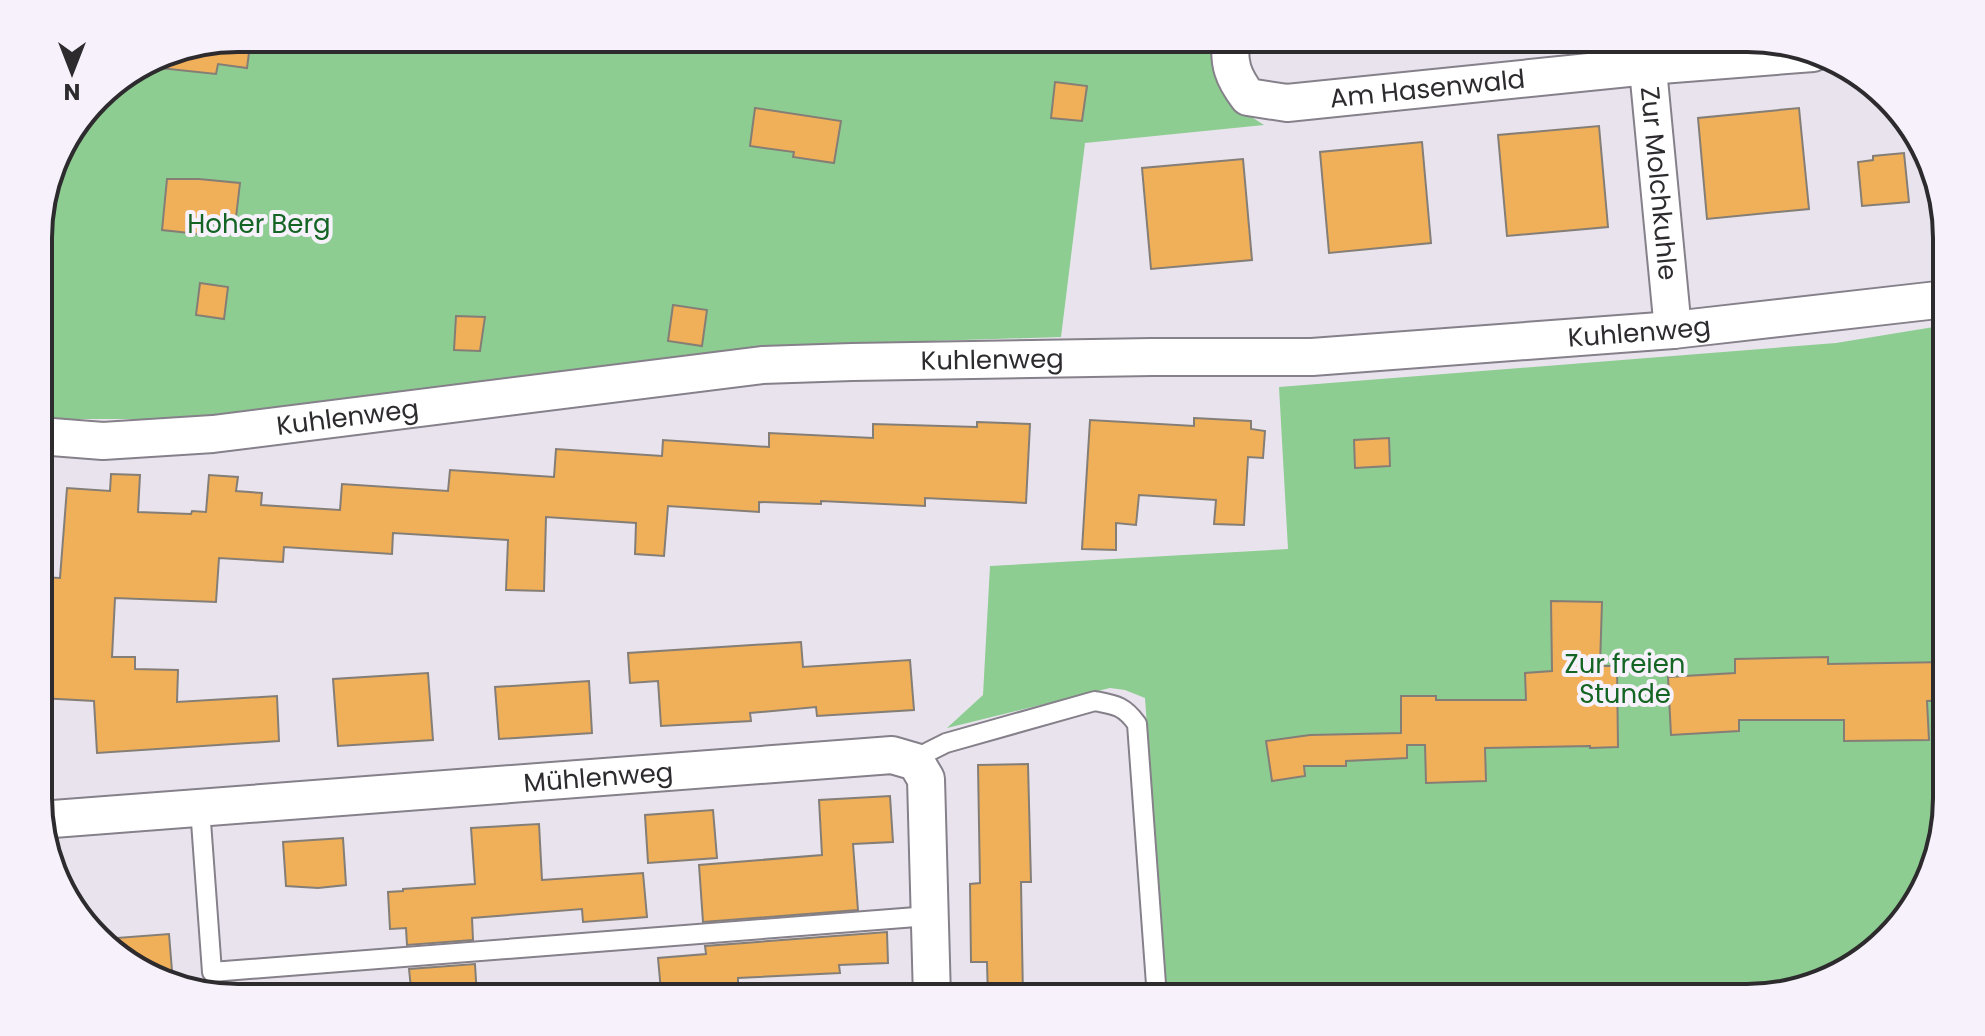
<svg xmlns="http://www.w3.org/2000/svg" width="1985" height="1036" font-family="Poppins,sans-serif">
  <rect width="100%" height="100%" fill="#e9e3ee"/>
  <g fill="#8ecd91">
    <polygon points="238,38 1215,38 1233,105 1264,125 1085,143 1061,337 769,346 190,419 49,419 41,404 42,386 39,385 38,225 59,149 106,88 162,53"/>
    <polygon points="1946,325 1947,798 1926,887 1858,964 1759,998 1166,998 1145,698 1125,690 1110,688 947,728 983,695 990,566 1288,549 1279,387 1836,343"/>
  </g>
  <g fill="#f0af59" stroke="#857e76" stroke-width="2">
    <polygon points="238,38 251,38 247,68 218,64 216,74 141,66 162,53"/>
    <polygon points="1055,82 1087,86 1082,121 1051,118"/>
    <polygon points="755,108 841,121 834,163 793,157 794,152 750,146"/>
    <polygon points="1799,108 1809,209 1707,219 1698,118"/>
    <polygon points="1599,126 1608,227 1507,236 1498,135"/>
    <polygon points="1422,142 1431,243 1329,253 1320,152"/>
    <polygon points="1904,153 1909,202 1862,206 1858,162 1873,160 1873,156"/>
    <polygon points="1243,159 1252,260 1151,269 1142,168"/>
    <polygon points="167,179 199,179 240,183 235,226 199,222 198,234 162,230"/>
    <polygon points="200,283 228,287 224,319 196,315"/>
    <polygon points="673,305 707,310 702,346 668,341"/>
    <polygon points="456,316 485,317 480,351 454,350"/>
    <polygon points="1194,418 1251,421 1251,429 1265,431 1263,458 1248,457 1244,525 1214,524 1216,500 1139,495 1136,525 1116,523 1116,550 1082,549 1090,420 1194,426"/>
    <polygon points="977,422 1030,424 1026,503 925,498 925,506 821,501 821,504 759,502 759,512 668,506 664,556 635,554 636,523 546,517 544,591 506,590 508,540 393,533 392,554 284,547 283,562 219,558 216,602 115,598 112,657 135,657 135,669 178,670 177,702 277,696 279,741 97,753 94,701 40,698 39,577 60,578 67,488 110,491 111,474 140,475 138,512 191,514 192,511 206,512 209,475 238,477 236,491 262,493 261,505 340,510 342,484 448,491 450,470 554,477 556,449 662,456 663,440 769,447 769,433 873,438 873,424 977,427"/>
    <polygon points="1389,438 1390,466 1355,468 1354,440"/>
    <polygon points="1551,601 1602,602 1600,666 1617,666 1618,747 1590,748 1590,746 1485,748 1486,781 1426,783 1425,745 1407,745 1407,758 1346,761 1346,766 1304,766 1305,776 1272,781 1266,741 1310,735 1401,733 1401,696 1436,696 1436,700 1526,700 1525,673 1552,671"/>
    <polygon points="801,642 803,667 910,660 914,710 817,716 816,707 750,713 751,721 661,726 658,681 630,683 628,653"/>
    <polygon points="1828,657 1828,664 1947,662 1947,700 1927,701 1929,740 1844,741 1844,720 1739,720 1739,731 1671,735 1668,677 1735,673 1735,659"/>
    <polygon points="428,673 433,740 338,746 333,679"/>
    <polygon points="589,681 592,733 499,739 495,687"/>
    <polygon points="1028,764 1031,882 1021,882 1023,998 988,998 987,962 971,962 970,884 980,883 978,765"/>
    <polygon points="890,796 893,842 853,844 858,910 703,922 699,865 822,855 819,800"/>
    <polygon points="713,810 717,858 648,863 645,815"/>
    <polygon points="539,824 542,880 643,873 647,917 583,922 582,909 472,918 473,940 407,945 406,928 390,929 388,892 403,891 403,889 475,884 471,828"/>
    <polygon points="343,838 346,885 318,888 286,886 283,842"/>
    <polygon points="887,932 888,963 839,965 840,973 738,978 738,987 661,991 658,958 706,954 705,946"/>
    <polygon points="169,934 173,983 149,977 103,939"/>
    <polygon points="475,964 477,998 412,998 409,969"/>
  </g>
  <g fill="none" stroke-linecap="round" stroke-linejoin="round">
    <g stroke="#858089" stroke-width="22">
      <g id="lane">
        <path d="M916 762 928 752 946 743 1095 701C1116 705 1124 706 1137 724L1157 998"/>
        <polyline points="200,808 212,972 929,916"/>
      </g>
    </g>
    <g stroke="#858089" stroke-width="40">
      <g id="street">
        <path id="s1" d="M1231 38C1228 64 1233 77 1248 97L1287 103 1648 66 1813 53"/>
        <path id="s2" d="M1645 38 1673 330"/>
        <path id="s3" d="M39 436 103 441 213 434 762 365 852 362 1152 357H1312L1673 330 1946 299"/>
        <path id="s4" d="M40 820 892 755 916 762 926 779 932 998"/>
      </g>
    </g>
    <use href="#lane" stroke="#fff" stroke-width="18"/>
    <use href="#street" stroke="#fff" stroke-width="36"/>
  </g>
  <g text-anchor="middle" stroke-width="8" stroke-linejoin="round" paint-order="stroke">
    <g font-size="26" fill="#2d2b2e" stroke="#f6f1fb">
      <text dy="9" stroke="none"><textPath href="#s1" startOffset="244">Am Hasenwald</textPath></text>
      <text dy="9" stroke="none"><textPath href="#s2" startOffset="146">Zur Molchkuhle</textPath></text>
      <text dy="9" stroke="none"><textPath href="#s3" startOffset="1606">Kuhlenweg</textPath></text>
      <text dy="9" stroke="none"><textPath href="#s3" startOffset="958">Kuhlenweg</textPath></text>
      <text dy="9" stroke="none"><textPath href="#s3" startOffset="310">Kuhlenweg</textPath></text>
      <text dy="9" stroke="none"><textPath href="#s4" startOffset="560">Mühlenweg</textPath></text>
    </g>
    <g font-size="26" fill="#146523" stroke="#f6f1fb">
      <text x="259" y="233">Hoher Berg</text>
      <text x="1625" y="673">Zur freien<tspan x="1625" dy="30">Stunde</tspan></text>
    </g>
  </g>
  <path d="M0 0H1985V1036H0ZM238 52H1747A186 186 0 0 1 1933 238V798A186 186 0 0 1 1747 984H238A186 186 0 0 1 52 798V238A186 186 0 0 1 238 52Z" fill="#f6f1fb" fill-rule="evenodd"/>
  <path fill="none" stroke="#2d2b2e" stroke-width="4" d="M238 52H1747A186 186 0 0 1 1933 238V798A186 186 0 0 1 1747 984H238A186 186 0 0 1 52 798V238A186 186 0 0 1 238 52Z"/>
  <g transform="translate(72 72) rotate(180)" stroke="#f6f1fb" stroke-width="6" paint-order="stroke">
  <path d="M0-6L14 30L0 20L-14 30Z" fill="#2d2b2e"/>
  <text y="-12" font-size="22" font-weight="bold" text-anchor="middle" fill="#2d2b2e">N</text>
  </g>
</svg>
